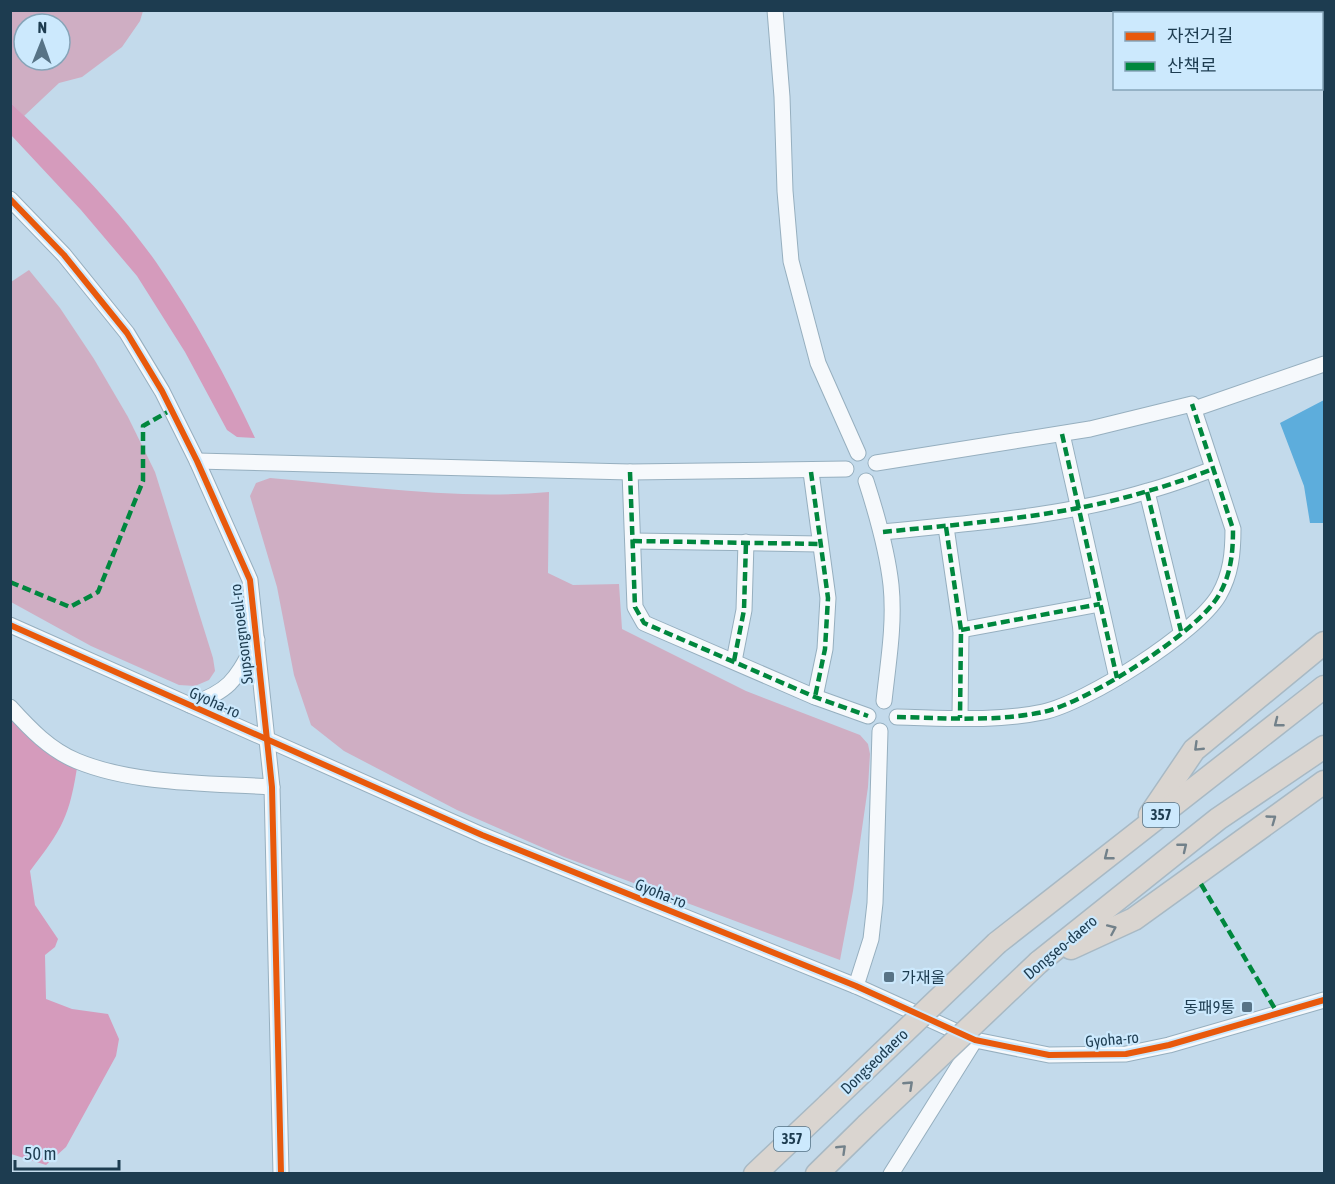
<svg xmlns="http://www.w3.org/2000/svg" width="1335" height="1184" font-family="'Asap Condensed','Noto Sans KR',sans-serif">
  <rect width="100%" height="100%" fill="#c3daeb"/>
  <g fill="#cfaec3" fill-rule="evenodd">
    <path d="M10 11 11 10 143 11 140 21 122 47 82 77 59 83 24 116 11 103ZM24 24H60V60H24Z"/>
    <polygon points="29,270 60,308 94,359 128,417 155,472 213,658 215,671 209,680 195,686 179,685 91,646 11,602 11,282"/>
    <path d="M270 478C363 486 456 500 549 492L548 573 573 585 619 584 622 629 746 691 860 735 868 744 870 754 868 787 853 891 840 960 564 857 457 810 344 751 311 725 294 675 277 587 250 496 256 483Z"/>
  </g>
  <g fill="#d59bbc">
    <path d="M11 103C62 152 115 204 156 262 194 317 227 378 255 438L237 437 227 430 185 352 137 276 81 210 11 135Z"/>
    <path d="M10 708 78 761C70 816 63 828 30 871L35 905 58 939 55 947 45 955 46 999 72 1009 108 1014 119 1039 116 1056 66 1147 46 1165 11 1154Z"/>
  </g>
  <polygon fill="#5daddc" points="1324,400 1324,523 1310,523 1304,486 1280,423"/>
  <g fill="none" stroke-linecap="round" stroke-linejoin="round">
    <g stroke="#96afbf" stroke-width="17">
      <g id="minor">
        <polyline points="775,10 782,97 785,191 791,261 818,363 858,453"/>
        <polyline points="10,199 64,255 127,333 162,391 197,461 250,580 272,787 281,1174"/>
        <polyline points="1194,409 1324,364"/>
        <polyline points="1062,434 1117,678"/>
        <polyline points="197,461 630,472 846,469"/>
        <path d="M876 463 1090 429 1192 404 1233 529C1233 553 1231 574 1219 595 1197 633 1086 703 1043 712 996 722 945 718 897 717"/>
        <polyline points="630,472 635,607 644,623 815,697 868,716"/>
        <polyline points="811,472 828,598 825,649 815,697"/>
        <path d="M866 481C877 515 887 549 891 585 895 624 888 663 884 701"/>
        <polyline points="1147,492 1181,631"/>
        <polyline points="946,527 961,630 960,718"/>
        <path d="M883 532C971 523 1063 517 1148 491 1170 485 1192 477 1213 469"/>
        <polyline points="633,541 819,544"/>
        <polyline points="10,625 482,835 856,986 975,1040 1049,1055 1126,1054 1169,1045 1324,1000"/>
        <polyline points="961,630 1100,604"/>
        <polyline points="734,661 744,610 746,542"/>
        <path d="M190 705C233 690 236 678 257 640"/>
        <path d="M10 707C30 729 50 750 77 761 135 785 211 783 272 787"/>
        <polyline points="856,986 871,939 875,903 880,731"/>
        <polyline points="891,1174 975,1040"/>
      </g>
    </g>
    <g stroke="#a8b9c4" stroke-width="25">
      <g id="highway">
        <polyline points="1150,815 1194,750 1324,643"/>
        <polyline points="997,943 1324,687"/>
        <polyline points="1071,948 1134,919 1324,782"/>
        <polyline points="1039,962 1218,819 1324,747"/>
        <polyline points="755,1174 828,1105"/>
        <polyline points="817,1174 867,1125"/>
      </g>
    </g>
    <use href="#minor" stroke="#f6f9fc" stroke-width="15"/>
    <use href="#highway" stroke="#dad5d0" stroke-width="22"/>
    <g stroke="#a8b9c4" stroke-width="25" stroke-linecap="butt">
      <g id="highway-bridge">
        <polyline points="828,1105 997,943"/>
        <polyline points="867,1125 1039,962"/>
      </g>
    </g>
    <use href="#highway-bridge" stroke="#dad5d0" stroke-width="22"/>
    <g stroke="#00873e" stroke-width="4.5" stroke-dasharray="9 4.5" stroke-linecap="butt">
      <polyline points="1062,434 1117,678"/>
      <polyline points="630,472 635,607 644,623 815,697 868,716"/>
      <polyline points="811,472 828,598 825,649 815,697"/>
      <polyline points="1147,492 1181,631"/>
      <polyline points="946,527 961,630 960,718"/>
      <path d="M883 532C971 523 1063 517 1148 491 1170 485 1192 477 1213 469"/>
      <polyline points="633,541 819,544"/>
      <polyline points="10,582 70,607 98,592 143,481 143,426 171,410"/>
      <polyline points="961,630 1100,604"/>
      <polyline points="734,661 744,610 746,542"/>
      <path d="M897 717C945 718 996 722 1043 712 1086 703 1197 633 1219 595 1231 574 1233 553 1233 529L1192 404"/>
      <polyline points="1201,884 1278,1014"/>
    </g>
    <g stroke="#cce9fd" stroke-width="10">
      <g id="cycleway">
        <polyline points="10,199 64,255 127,333 162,391 197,461 250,580 272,787 281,1174"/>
        <polyline points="10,625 482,835 856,986 975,1040 1049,1055 1126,1054 1169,1045 1324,1000"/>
      </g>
    </g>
    <use href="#cycleway" stroke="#e8590c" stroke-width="6"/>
  </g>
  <defs><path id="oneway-chevron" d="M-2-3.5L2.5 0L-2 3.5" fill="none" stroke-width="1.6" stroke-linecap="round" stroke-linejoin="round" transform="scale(1.5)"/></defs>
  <g stroke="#72818a">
    <use href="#oneway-chevron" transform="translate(1278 723) rotate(142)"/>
    <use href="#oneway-chevron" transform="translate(1198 747) rotate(136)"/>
    <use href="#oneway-chevron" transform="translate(1272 819) rotate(-36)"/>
    <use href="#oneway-chevron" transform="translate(1183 847) rotate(-39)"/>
    <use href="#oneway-chevron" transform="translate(1108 856) rotate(142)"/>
    <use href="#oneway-chevron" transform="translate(1112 929) rotate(-24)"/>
    <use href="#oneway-chevron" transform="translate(909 1085) rotate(-43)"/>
    <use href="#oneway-chevron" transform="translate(842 1149) rotate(-44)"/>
  </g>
  <g fill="#577386" stroke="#cce9fd" stroke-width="2">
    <rect x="883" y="971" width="12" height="12" rx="3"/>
    <rect x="1241" y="1001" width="12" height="12" rx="3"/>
  </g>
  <g text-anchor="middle" stroke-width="4.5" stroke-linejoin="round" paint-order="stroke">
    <g fill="#cce9fd" stroke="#527084" stroke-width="1.5">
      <rect x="1143" y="803" width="36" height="24" rx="4.5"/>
      <rect x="774" y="1127" width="36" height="24" rx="4.5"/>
    </g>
    <g font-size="15" font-weight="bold" fill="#1d3c50">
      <text x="1161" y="820">357</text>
      <text x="792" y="1144">357</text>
    </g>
    <g font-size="16" fill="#1d3c50" stroke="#cce9fd">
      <text transform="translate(241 634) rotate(-97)" y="6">Supsongnoeul-ro</text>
      <text transform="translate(215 702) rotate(24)" y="6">Gyoha-ro</text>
      <text transform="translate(661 893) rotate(22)" y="6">Gyoha-ro</text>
      <text transform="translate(1060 947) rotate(-40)" y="6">Dongseo-daero</text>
      <text transform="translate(1112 1039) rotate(-5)" y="6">Gyoha-ro</text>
      <text transform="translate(874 1061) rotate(-44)" y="6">Dongseodaero</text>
    </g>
    <g font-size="16" fill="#1d3c50" stroke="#cce9fd" text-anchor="start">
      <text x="901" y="983">가재울</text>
      <text x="1235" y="1013" text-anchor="end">동패9통</text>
    </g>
  </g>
  <rect width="1335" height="1184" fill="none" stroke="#1d3c50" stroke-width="24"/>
  <rect x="1113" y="12" width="210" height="78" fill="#cce9fd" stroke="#86a4b8" stroke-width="1.5"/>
  <rect x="1125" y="32" width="30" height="9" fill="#e8590c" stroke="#86a4b8" stroke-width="1.5"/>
  <text x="1167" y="42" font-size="18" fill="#1d3c50">자전거길</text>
  <rect x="1125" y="62" width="30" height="9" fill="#00873e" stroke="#86a4b8" stroke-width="1.5"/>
  <text x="1167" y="72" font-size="18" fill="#1d3c50">산책로</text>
  <g transform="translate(42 42) rotate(1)"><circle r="28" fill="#cce9fd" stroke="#86a4b8" stroke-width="1.5"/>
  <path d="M0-4.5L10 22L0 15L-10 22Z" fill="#577386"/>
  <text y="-9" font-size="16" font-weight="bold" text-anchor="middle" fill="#1d3c50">N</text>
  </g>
  <path d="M15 1160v9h104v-9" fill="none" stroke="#1d3c50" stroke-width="3"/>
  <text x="24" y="1160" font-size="18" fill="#1d3c50" stroke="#cce9fd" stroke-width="4.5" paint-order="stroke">50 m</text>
</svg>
